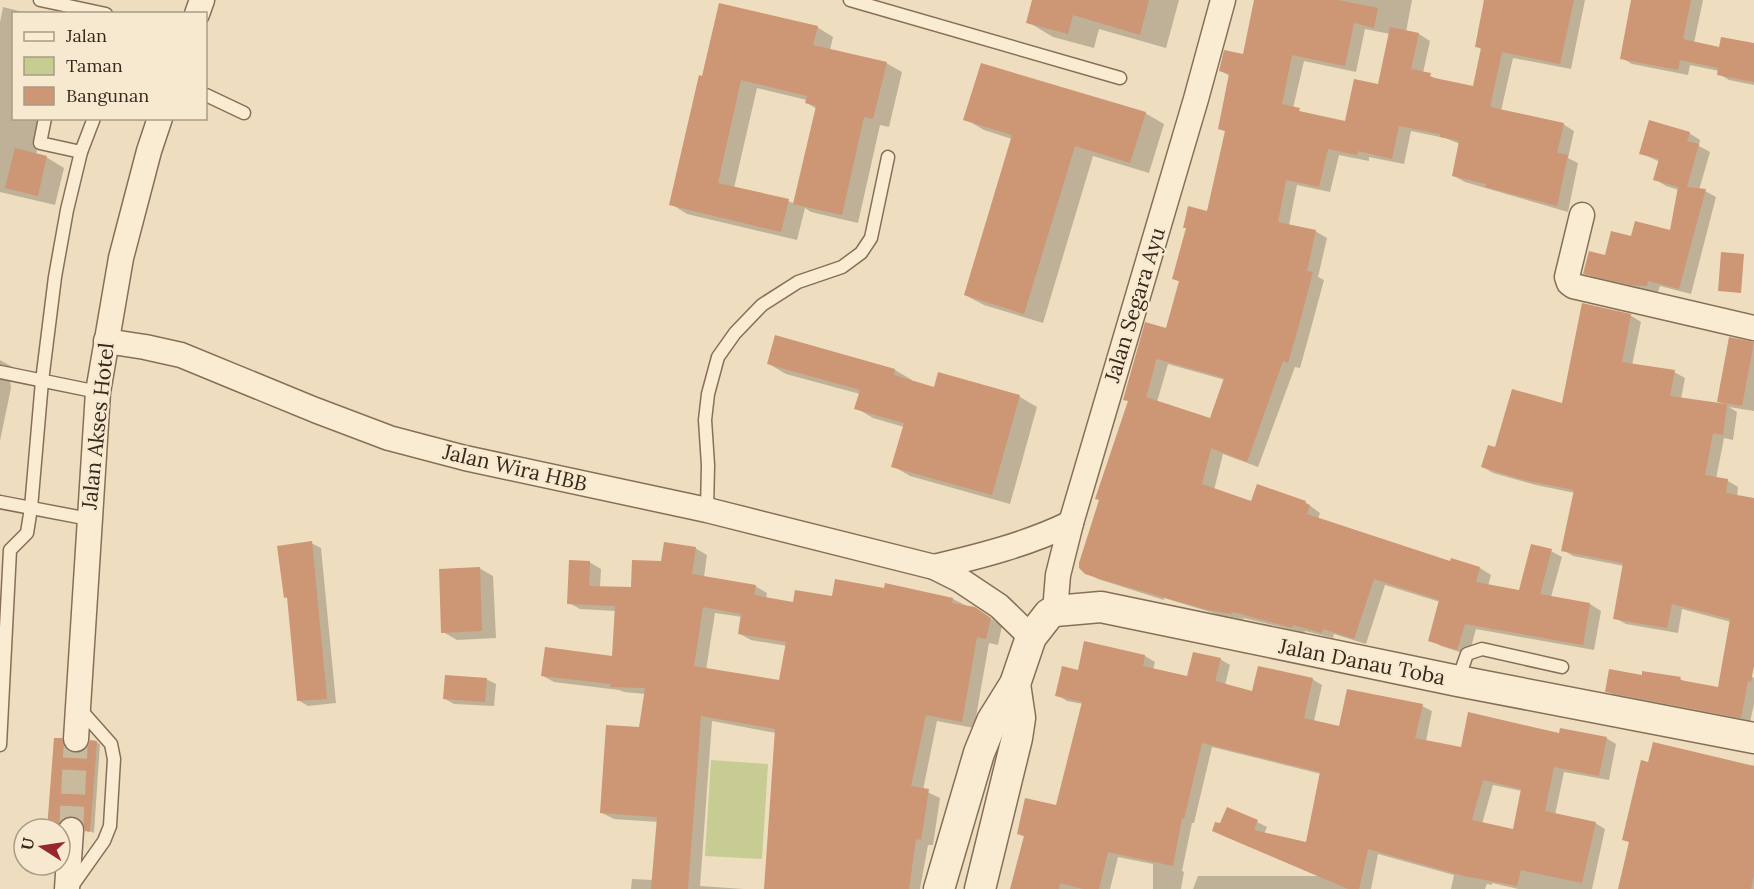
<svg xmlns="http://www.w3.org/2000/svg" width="1754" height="889" font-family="Lora,serif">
  <rect width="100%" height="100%" fill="#eedebf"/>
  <polygon fill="#c7cc93" points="711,760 768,764 762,859 705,856"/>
  <g fill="#0003" fill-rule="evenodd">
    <polygon points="1033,0 1179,0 1166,48 1099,29 1094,48 1053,37 1028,22"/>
    <path d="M1255 0H1412L1406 32 1419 34 1430 41 1423 73 1440 80 1474 88 1482 50 1477 46 1486 1 1482 0H1585L1571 69 1513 58 1501 111 1563 124 1574 131 1568 158 1578 163 1568 212 1465 182 1454 176 1460 144 1445 138 1411 131 1404 164 1369 157V161L1339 155 1330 192 1297 185 1289 225 1315 231 1327 238 1318 277 1324 280 1310 332 1300 368 1295 367 1258 467 1223 454 1214 490 1252 502 1257 486 1305 502 1320 513 1318 519 1451 563 1452 560 1480 568 1491 575 1488 586 1520 591 1551 551 1562 557 1551 597 1590 604 1601 611 1594 650 1476 629 1469 655 1441 646 1430 640 1440 602 1385 585 1366 644 1334 634 1333 638 1305 631 1304 633 1244 618 1243 619 1220 615 1164 598V600L1098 579 1086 572 1167 330 1180 282 1173 278 1208 213 1226 132 1220 128 1230 76 1221 71 1244 56ZM1365 29 1390 34 1379 86 1346 123 1308 115 1293 108 1304 61 1356 72ZM1168 364 1225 380 1210 419 1157 402Z"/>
    <polygon points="1633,0 1703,0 1694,43 1721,49 1754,45 1754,85 1729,80 1719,74 1719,71 1690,65 1688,75 1632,64 1622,58"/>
    <polygon points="3,7 31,14 14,14 14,118 44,118 36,155 46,157 64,168 55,205 0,192 0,22"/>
    <path d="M817 27 833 37 830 50 886 63 902 72 889 127 880 125 858 223 811 212 805 208 797 240 687 214 671 204 701 77ZM757 88 807 100V103L817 109 795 204 788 201 734 188Z"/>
    <polygon points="1145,113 1164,124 1149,173 1093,156 1043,323 984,305 965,295 1012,139 984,130 965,119"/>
    <polygon points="1689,133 1700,140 1699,146 1710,152 1699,190 1705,191 1716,197 1691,294 1660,286 1658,292 1644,291 1596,279 1585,273 1632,238 1671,232 1679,190 1666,186 1655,179 1660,162 1641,153"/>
    <polygon points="1630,315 1641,322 1632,365 1674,372 1685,378 1681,399 1726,405 1718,401 1734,339 1754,343 1754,411 1729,407 1737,412 1733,440 1724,438 1716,479 1728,481 1738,487 1737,497 1754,500 1754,643 1731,622 1682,609 1678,633 1626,624 1615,618 1624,566 1573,556 1563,550 1575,493 1536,485 1493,473 1483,467 1496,449 1563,405"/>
    <polygon points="0,360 16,369 14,375 10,380 11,388 0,441"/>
    <polygon points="769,364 895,370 912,380 912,382 935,389 939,374 1020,397 1037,407 1010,504 910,476 893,466 904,427 873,418 856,408 860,394 786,374"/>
    <polygon points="311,543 321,548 336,703 308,706 298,700 289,599 285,597"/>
    <path d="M695 548 707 555 704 577 755 586 767 593 766 599 795 604 885 590 886 585 953 599 987 616 1002 626 998 645 989 643 974 728 937 721 923 790 940 798 933 845H928L920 889H765L776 733 712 721 700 886 744 889H631L632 879 653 880 658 822 614 819 602 813 640 729 645 694 624 692 619 690 554 682 543 676 614 657 616 611 580 609 569 603 589 562 601 569 600 588 633 589 662 563ZM715 613 742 617 740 634 751 640 787 646 781 682 706 670Z"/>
    <polygon points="479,568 493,576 496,638 457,640 443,632"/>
    <path d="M1085 643 1145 656 1155 662 1153 670 1188 678 1220 659 1230 665 1225 685 1254 693 1312 679 1322 685 1314 721 1340 727 1422 706 1432 711 1426 741 1462 749 1560 735 1606 738 1616 744 1609 780 1564 772 1555 815 1595 823 1605 829 1592 889H1518L1492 883V885L1487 884 1485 889H1451L1454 875 1378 854 1371 889H1193L1198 876H1318L1224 836 1257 822 1267 827 1264 834 1307 844 1321 774 1212 747 1194 823H1192L1182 871 1184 872 1181 889H1153V864L1118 857 1110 889H1012L1025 837 1018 833 1057 807 1083 704 1067 701 1057 695 1079 672ZM1493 785 1522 791 1515 830 1482 824Z"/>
    <polygon points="1749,675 1754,678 1754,704 1750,722 1616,696 1607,691 1643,677 1680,679 1686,682 1719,689"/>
    <polygon points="486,679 496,684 494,706 454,704 445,699"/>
    <polygon points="61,740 66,742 71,753 84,753 96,742 100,744 94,833 87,830 85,823 78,817 69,819 60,829 51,829"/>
    <polygon points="1754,764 1754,889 1619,889 1630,843 1624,839 1753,767"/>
  </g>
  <g fill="#cd9674" fill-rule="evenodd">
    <polygon points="1032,0 1149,0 1140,35 1073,15 1068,34 1026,23"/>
    <path d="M1254 0H1338L1378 8 1374 28 1354 23 1345 66 1292 55 1282 104 1300 108 1299 111 1345 121 1354 79 1378 84 1390 27 1419 33 1411 69 1431 73 1430 77 1473 86 1481 48 1475 47 1484 0H1574L1560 64 1502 52 1490 107 1564 123 1557 153 1568 155 1557 206 1485 187 1486 184 1452 176 1459 141 1440 137V134L1399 126 1392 159 1358 151 1357 155 1328 149 1319 187 1286 180 1278 222 1316 230 1307 271 1313 272 1299 325 1288 363 1283 361 1247 462 1211 448 1202 484 1251 501 1257 484 1306 501 1305 503 1310 505 1307 514 1450 561 1451 558 1480 567 1476 582 1519 590 1531 544 1552 549 1540 594 1590 603 1583 645 1465 624 1457 650 1428 641 1439 600 1374 579 1354 639 1323 629 1322 633 1293 625 1292 628 1233 612 1232 614 1208 610 1103 580 1085 574 1079 568V563L1099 500 1095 499 1128 401 1123 400 1145 322 1166 328 1179 281 1172 279 1186 228H1183L1188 206 1207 211 1225 131 1218 129 1229 74 1219 71 1224 50 1243 54ZM1157 359 1224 378 1210 418 1146 397Z"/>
    <polygon points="1631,0 1691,0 1683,39 1719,47 1721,37 1754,43 1754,82 1717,75 1718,68 1680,60 1678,70 1620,59"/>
    <polygon points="719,3 818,26 813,45 887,62 873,119 864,117 842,215 793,204 816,106 805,103 807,96 741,80 718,183 789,199 781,232 669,205 699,75 702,76"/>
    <polygon points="981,63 1146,112 1130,163 1075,146 1024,314 964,295 1012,135 963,120"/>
    <polygon points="1649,120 1690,132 1687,141 1699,144 1687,187 1706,189 1679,289 1648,281 1647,286 1631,285 1583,274 1589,251 1605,255 1611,231 1631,236 1635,221 1670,230 1678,187 1653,180 1659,159 1639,154"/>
    <polygon points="15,148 47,156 38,196 5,188"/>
    <polygon points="1721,252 1744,254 1741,293 1718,291"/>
    <polygon points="1582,303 1631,314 1622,362 1675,370 1670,396 1727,404 1723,435 1713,433 1705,475 1728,479 1726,493 1754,498 1754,666 1751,682 1748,681 1741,718 1605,692 1609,669 1642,675 1642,671 1681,677 1680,680 1718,687 1730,619 1672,604 1667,628 1613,619 1623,563 1561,551 1574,490 1524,480 1481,467 1488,445 1495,447 1512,389 1562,403"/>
    <polygon points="775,335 895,369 894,375 934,387 938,372 1020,395 992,495 891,467 904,423 854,409 860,390 767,364"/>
    <polygon points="1729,337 1754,342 1742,406 1717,402"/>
    <polygon points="312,541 327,699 297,701 287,597 284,598 277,546"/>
    <path d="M664 542 696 547 692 574 756 585 754 595 793 602 795 590 832 596 835 579 884 588 885 583 953 598 952 603 975 607 991 618 986 639 977 637 962 722 926 715 911 786 929 789 921 840 916 839 909 889H764L775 729 701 716 688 889H651L657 817 600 813 606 725 639 727 645 688 610 687 611 684 541 676 545 647 612 656 615 606 567 604 569 560 590 561 589 586 631 587 632 560 661 561ZM703 607 741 614 738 634 786 642 779 680 694 666Z"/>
    <polygon points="480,567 482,631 441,633 439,569"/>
    <path d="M1084 641 1145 655 1143 666 1187 676 1193 652 1221 658 1215 681 1252 691 1258 666 1313 678 1304 718 1339 726 1347 689 1423 704 1415 738 1461 747 1468 712 1559 733 1560 728 1607 737 1599 776 1554 767 1545 811 1596 822 1582 883 1521 870 1517 886 1464 876 1368 849 1359 889H1348L1212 831 1215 822 1220 823 1227 807 1258 820 1254 830 1306 842 1320 772 1202 743 1184 819 1182 818 1173 866 1108 852 1099 889H1083L1060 883 1059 889H1010L1024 836 1017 834 1025 798 1056 805 1082 702 1055 696 1062 666 1078 670ZM1483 780 1521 789 1513 829 1472 820Z"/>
    <polygon points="445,675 487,678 485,702 443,699"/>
    <polygon points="54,738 62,738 64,746 68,750 75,753 83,751 88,746 90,740 97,741 90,832 85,831 83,823 78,818 73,816 64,818 59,823 57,829 47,829"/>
    <polygon points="1653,742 1754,766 1754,875 1751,889 1618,889 1629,842 1622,840 1641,760 1648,762"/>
  </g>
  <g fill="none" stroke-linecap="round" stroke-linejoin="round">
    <polyline stroke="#c9ba9e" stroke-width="24" stroke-dasharray="24 12" stroke-linecap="butt" points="71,830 76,739"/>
    <g stroke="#876f57" stroke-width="15">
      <g id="service">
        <polyline points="40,0 106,14"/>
        <polyline points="850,0 1120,78"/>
        <polyline points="206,95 244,113"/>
        <polyline points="45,118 40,143 81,152"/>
        <polyline points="0,372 98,392"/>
        <polyline points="0,502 89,519"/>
        <polyline points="707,510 708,465 705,420 708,394 718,357 735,333 762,305 798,282 842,267 861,253 871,238 888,157"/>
        <polyline points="1458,680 1467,654 1482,649 1562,667"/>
        <polyline points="0,745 10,550 27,533 31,508 42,381 55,277 67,210 81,152 94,118"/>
        <polyline points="70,889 104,841 110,826 114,759 111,744 79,708"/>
      </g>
    </g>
    <g stroke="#876f57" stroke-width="27">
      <g id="minor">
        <polyline points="197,14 202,0"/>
        <polyline points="1582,215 1567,277 1569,283 1573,286 1754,328"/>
        <polyline points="106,341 145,347 181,355 315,410 389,438 465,458 707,510 934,567 960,580 999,606 1031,637"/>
        <path d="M934 567C981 556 1028 544 1071 523"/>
        <polyline points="1055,611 1058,575 1071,523 1196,99 1223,0"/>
        <polyline points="76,739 98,392 121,258 149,151 160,118"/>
        <polyline points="67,889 71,830"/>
      </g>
    </g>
    <g stroke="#876f57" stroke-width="33">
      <g id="tertiary">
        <polyline points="939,889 979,753 992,721 1015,684 1031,637 1049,614 1055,611 1101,607 1458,681 1754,738"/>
        <polyline points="980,889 1017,738 1020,718 1015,684"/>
      </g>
    </g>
    <use href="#service" stroke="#f9ecd2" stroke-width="12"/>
    <use href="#minor" stroke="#f9ecd2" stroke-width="24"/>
    <use href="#tertiary" stroke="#f9ecd2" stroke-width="30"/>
  </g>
  <g text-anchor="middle" stroke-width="4.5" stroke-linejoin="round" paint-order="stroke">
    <g font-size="21" fill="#36281c" stroke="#f6e9cf">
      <text transform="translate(1135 305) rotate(-73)" y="7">Jalan Segara Ayu</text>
      <text transform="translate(98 426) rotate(-84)" y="7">Jalan Akses Hotel</text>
      <text transform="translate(515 468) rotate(13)" y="7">Jalan Wira HBB</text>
      <text transform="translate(1362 662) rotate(11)" y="7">Jalan Danau Toba</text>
    </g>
  </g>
  <rect x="12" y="12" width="195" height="108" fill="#f6e9cf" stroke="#a99c87" stroke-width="1.5"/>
  <rect x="24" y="32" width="30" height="9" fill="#f9ecd2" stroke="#a99c87" stroke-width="1.5"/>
  <text x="66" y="42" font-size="18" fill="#36281c">Jalan</text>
  <rect x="24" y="57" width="30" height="18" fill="#c7cc93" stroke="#a99c87" stroke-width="1.5"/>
  <text x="66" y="72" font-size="18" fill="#36281c">Taman</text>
  <rect x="24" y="87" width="30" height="18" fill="#cd9674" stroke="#a99c87" stroke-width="1.5"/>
  <text x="66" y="102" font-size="18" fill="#36281c">Bangunan</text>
  <g transform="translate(42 847) rotate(282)"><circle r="28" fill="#f6e9cf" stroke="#a99c87" stroke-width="1.5"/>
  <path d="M0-4.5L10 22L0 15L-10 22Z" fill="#96272c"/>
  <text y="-9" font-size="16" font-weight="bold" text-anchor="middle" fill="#36281c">U</text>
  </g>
</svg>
